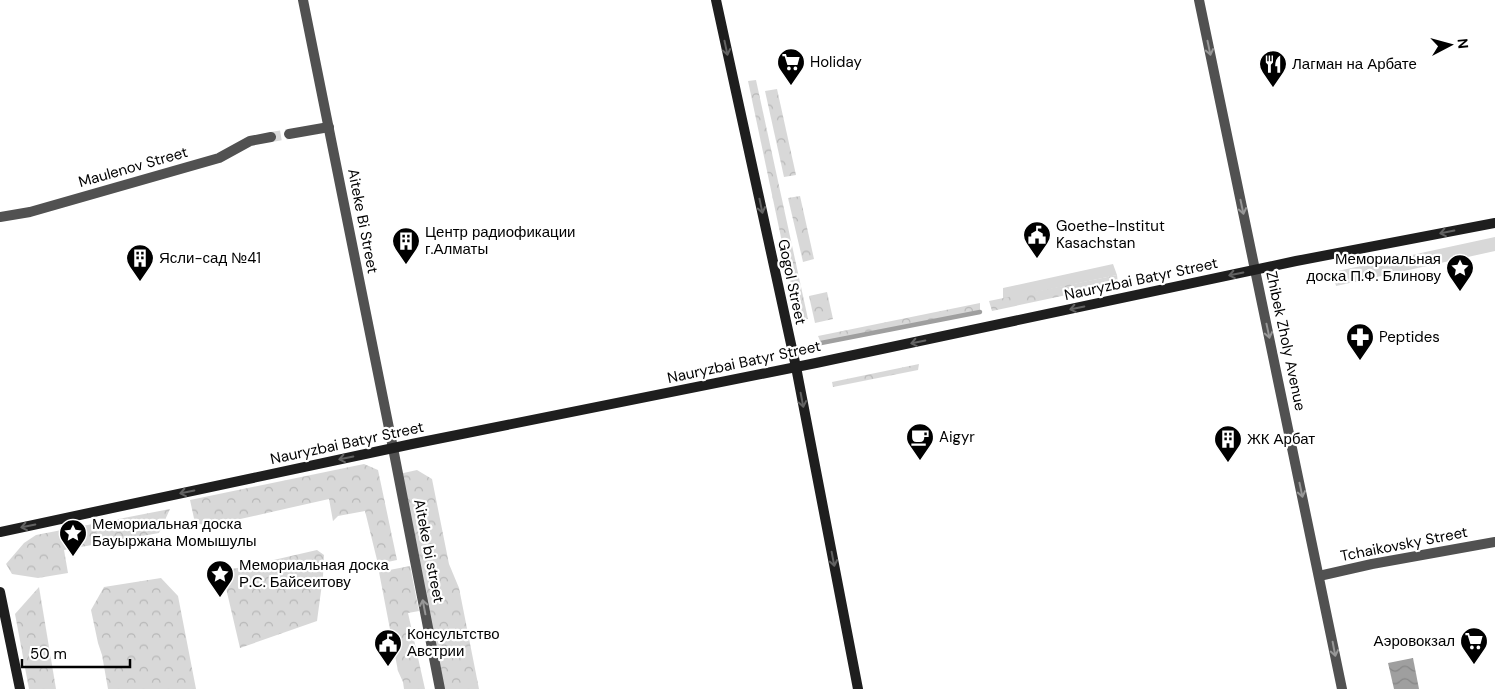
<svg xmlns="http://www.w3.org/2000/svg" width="1495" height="689" font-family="'DM Sans',sans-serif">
  <defs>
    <pattern id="forest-crowns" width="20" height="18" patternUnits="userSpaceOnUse" patternTransform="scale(1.25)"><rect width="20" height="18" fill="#d8d8d8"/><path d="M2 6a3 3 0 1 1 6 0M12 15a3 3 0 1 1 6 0" fill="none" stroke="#b8b8b8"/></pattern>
    <pattern id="water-waves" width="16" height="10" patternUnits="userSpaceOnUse" patternTransform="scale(1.25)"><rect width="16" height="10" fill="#9f9f9f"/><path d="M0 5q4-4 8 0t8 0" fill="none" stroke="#878787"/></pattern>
  </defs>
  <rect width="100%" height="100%" fill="#fff"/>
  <g fill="#d8d8d8">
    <polygon points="1495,237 1495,251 1336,286 1333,272"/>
    <polygon points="1113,264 1117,275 1003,299 1003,288"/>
  </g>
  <g fill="url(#forest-crowns)">
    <polygon points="756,80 808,319 798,318 748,81"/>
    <polygon points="777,89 796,175 784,177 765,91"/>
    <polygon points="800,196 814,259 803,262 788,198"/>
    <polygon points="1117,275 1118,284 992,311 989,301"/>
    <polygon points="827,292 833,319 815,323 809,296"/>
    <polygon points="980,303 980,312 821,343 818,336"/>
    <polygon points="919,364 918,370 833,387 832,382"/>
    <polygon points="364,464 378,470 397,560 378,564 365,511 338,516 333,521 329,499 209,526 195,523 190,500"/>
    <polygon points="417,470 432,479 449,564 459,588 479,689 441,689 399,474"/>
    <polygon points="170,509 159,533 64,550 68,573 38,578 12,574 6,564 24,543 36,535"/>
    <polygon points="317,550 324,555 323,576 317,621 240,648 222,571 252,565"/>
    <polygon points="410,566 419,611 408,613 425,689 404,689 403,682 398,671 379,572"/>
    <polygon points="161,578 178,596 196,689 108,689 102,655 98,643 91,610 104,587"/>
    <polygon points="39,587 56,689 29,689 15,614"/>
  </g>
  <polygon fill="url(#water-waves)" points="1413,658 1419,689 1394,689 1388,663"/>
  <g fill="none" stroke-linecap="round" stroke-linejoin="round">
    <polyline stroke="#9f9f9f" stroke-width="4.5" points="821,343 980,312"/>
    <polyline stroke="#d9d9d9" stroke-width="10" stroke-dasharray="10 5" stroke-linecap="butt" points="271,137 289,134"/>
    <g stroke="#515151" stroke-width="10">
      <polyline points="303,0 393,448 440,689"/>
      <polyline points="1199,0 1342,689"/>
      <polyline points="289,134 329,127"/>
      <polyline points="0,217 30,212 219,158 250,141 271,137"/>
      <polyline points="1319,576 1372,564 1495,542"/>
    </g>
    <g stroke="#1e1e1e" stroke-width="10">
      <polyline points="716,0 796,367 858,689"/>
      <polyline points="0,532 412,444 816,363 1296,261 1495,223"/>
      <polyline points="0,592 20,689"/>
    </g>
  </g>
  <defs><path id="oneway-shaft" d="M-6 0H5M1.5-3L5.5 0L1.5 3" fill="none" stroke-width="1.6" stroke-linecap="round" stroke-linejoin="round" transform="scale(1.25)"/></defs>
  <g stroke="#626262">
    <use href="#oneway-shaft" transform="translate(726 48) rotate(78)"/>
    <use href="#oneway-shaft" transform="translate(761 206) rotate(78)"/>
    <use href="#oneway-shaft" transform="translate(1447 232) rotate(169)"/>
    <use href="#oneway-shaft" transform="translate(1236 274) rotate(168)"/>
    <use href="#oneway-shaft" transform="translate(1077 308) rotate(168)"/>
    <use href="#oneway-shaft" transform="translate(918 342) rotate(168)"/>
    <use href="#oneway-shaft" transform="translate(802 400) rotate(79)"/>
    <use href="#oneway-shaft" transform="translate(346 458) rotate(168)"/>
    <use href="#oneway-shaft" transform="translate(187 492) rotate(168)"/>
    <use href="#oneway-shaft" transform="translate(28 526) rotate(168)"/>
    <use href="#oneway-shaft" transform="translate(833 559) rotate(79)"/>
  </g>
  <g stroke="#979797">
    <use href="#oneway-shaft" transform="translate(1209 48) rotate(78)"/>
    <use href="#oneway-shaft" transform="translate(1242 207) rotate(78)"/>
    <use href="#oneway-shaft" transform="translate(1268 331) rotate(78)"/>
    <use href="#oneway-shaft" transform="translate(1301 490) rotate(78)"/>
    <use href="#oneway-shaft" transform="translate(424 607) rotate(-101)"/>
    <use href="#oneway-shaft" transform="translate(1334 649) rotate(79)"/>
  </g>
  <defs>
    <g id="supermarket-pin" transform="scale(1.4375)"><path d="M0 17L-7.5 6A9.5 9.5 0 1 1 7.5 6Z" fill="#000" stroke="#fff"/><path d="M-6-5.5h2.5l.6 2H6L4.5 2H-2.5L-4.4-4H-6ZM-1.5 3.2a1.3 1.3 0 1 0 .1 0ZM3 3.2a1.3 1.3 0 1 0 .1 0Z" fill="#fff"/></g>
    <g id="restaurant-pin" transform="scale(1.4375)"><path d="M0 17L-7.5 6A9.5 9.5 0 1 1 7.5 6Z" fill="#000" stroke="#fff"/><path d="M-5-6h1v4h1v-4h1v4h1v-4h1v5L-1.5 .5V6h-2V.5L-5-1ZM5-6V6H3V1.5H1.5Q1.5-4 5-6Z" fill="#fff"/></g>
    <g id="civic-pin" transform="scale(1.4375)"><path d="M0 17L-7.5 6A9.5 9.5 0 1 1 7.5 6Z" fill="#000" stroke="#fff"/><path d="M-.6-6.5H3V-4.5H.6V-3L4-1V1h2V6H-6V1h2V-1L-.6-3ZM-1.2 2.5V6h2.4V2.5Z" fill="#fff"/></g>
    <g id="building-pin" transform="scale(1.4375)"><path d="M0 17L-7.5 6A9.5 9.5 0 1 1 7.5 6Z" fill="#000" stroke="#fff"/><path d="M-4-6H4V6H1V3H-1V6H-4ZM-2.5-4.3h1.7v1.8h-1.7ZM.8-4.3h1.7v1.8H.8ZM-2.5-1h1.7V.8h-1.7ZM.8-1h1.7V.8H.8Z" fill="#fff"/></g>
    <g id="sight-pin" transform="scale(1.4375)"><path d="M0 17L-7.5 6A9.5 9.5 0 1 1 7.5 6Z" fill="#000" stroke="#fff"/><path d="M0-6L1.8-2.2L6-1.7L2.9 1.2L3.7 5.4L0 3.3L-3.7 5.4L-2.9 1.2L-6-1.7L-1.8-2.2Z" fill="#fff"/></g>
    <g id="pharmacy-pin" transform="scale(1.4375)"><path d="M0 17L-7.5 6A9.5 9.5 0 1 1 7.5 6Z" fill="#000" stroke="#fff"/><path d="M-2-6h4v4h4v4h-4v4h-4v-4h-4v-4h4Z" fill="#fff"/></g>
    <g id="cafe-pin" transform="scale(1.4375)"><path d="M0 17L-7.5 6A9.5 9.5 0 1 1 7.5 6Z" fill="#000" stroke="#fff"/><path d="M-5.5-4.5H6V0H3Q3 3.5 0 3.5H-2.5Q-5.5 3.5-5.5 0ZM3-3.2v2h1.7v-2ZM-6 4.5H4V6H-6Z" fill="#fff"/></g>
  </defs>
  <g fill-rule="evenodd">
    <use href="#supermarket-pin" x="791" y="62"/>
    <use href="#restaurant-pin" x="1273" y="64"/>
    <use href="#civic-pin" x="1037" y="235"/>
    <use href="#building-pin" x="406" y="241"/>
    <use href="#building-pin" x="140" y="258"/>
    <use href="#sight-pin" x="1460" y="268"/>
    <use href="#pharmacy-pin" x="1360" y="337"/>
    <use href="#cafe-pin" x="920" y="437"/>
    <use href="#building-pin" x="1228" y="439"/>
    <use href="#sight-pin" x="73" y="533"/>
    <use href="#sight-pin" x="220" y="574"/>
    <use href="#supermarket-pin" x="1474" y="641"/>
    <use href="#civic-pin" x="388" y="643"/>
  </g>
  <g text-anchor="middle" stroke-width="4.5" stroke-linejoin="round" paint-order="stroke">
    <g font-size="15" fill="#000" stroke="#fff" text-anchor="start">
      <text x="810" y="67">Holiday</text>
      <text x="1292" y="69">Лагман на Арбате</text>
      <text x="1056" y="231">Goethe-Institut<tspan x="1056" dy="17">Kasachstan</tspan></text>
      <text x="425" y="237">Центр радиофикации<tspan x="425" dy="17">г.Алматы</tspan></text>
      <text x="159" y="263">Ясли-сад №41</text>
      <text x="1441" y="264" text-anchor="end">Мемориальная<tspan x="1441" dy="17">доска П.Ф. Блинову</tspan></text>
      <text x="1379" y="342">Peptides</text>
      <text x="939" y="442">Aigyr</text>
      <text x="1247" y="444">ЖК Арбат</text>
      <text x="92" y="529">Мемориальная доска<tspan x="92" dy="17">Бауыржана Момышулы</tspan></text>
      <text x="239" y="570">Мемориальная доска<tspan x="239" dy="17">Р.С. Байсеитову</tspan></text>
      <text x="407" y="639">Консультство<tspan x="407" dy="17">Австрии</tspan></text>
      <text x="1455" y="646" text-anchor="end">Аэровокзал</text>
    </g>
    <g font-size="15" fill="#000" stroke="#fff">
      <text transform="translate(133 167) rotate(-16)" y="5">Maulenov Street</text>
      <text transform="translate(363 221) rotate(79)" y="5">Aiteke Bi Street</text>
      <text transform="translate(1141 279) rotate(-12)" y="5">Nauryzbai Batyr Street</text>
      <text transform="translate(792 282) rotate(78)" y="5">Gogol Street</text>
      <text transform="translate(1286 341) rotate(78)" y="5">Zhibek Zholy Avenue</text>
      <text transform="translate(744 362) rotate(-12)" y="5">Nauryzbai Batyr Street</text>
      <text transform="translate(347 443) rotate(-12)" y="5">Nauryzbai Batyr Street</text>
      <text transform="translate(1404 544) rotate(-11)" y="5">Tchaikovsky Street</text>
      <text transform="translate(429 551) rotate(79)" y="5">Aiteke bi street</text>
    </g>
  </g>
  <g transform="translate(1450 45) rotate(84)" stroke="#ffffff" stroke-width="4" paint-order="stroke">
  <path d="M0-4L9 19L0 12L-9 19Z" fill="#000000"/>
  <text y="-8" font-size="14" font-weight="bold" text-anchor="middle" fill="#000000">N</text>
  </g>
  <path d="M22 659v8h108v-8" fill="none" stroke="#000000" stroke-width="2.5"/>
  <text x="30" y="659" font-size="15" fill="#000000" stroke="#ffffff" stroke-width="4" paint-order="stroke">50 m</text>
</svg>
